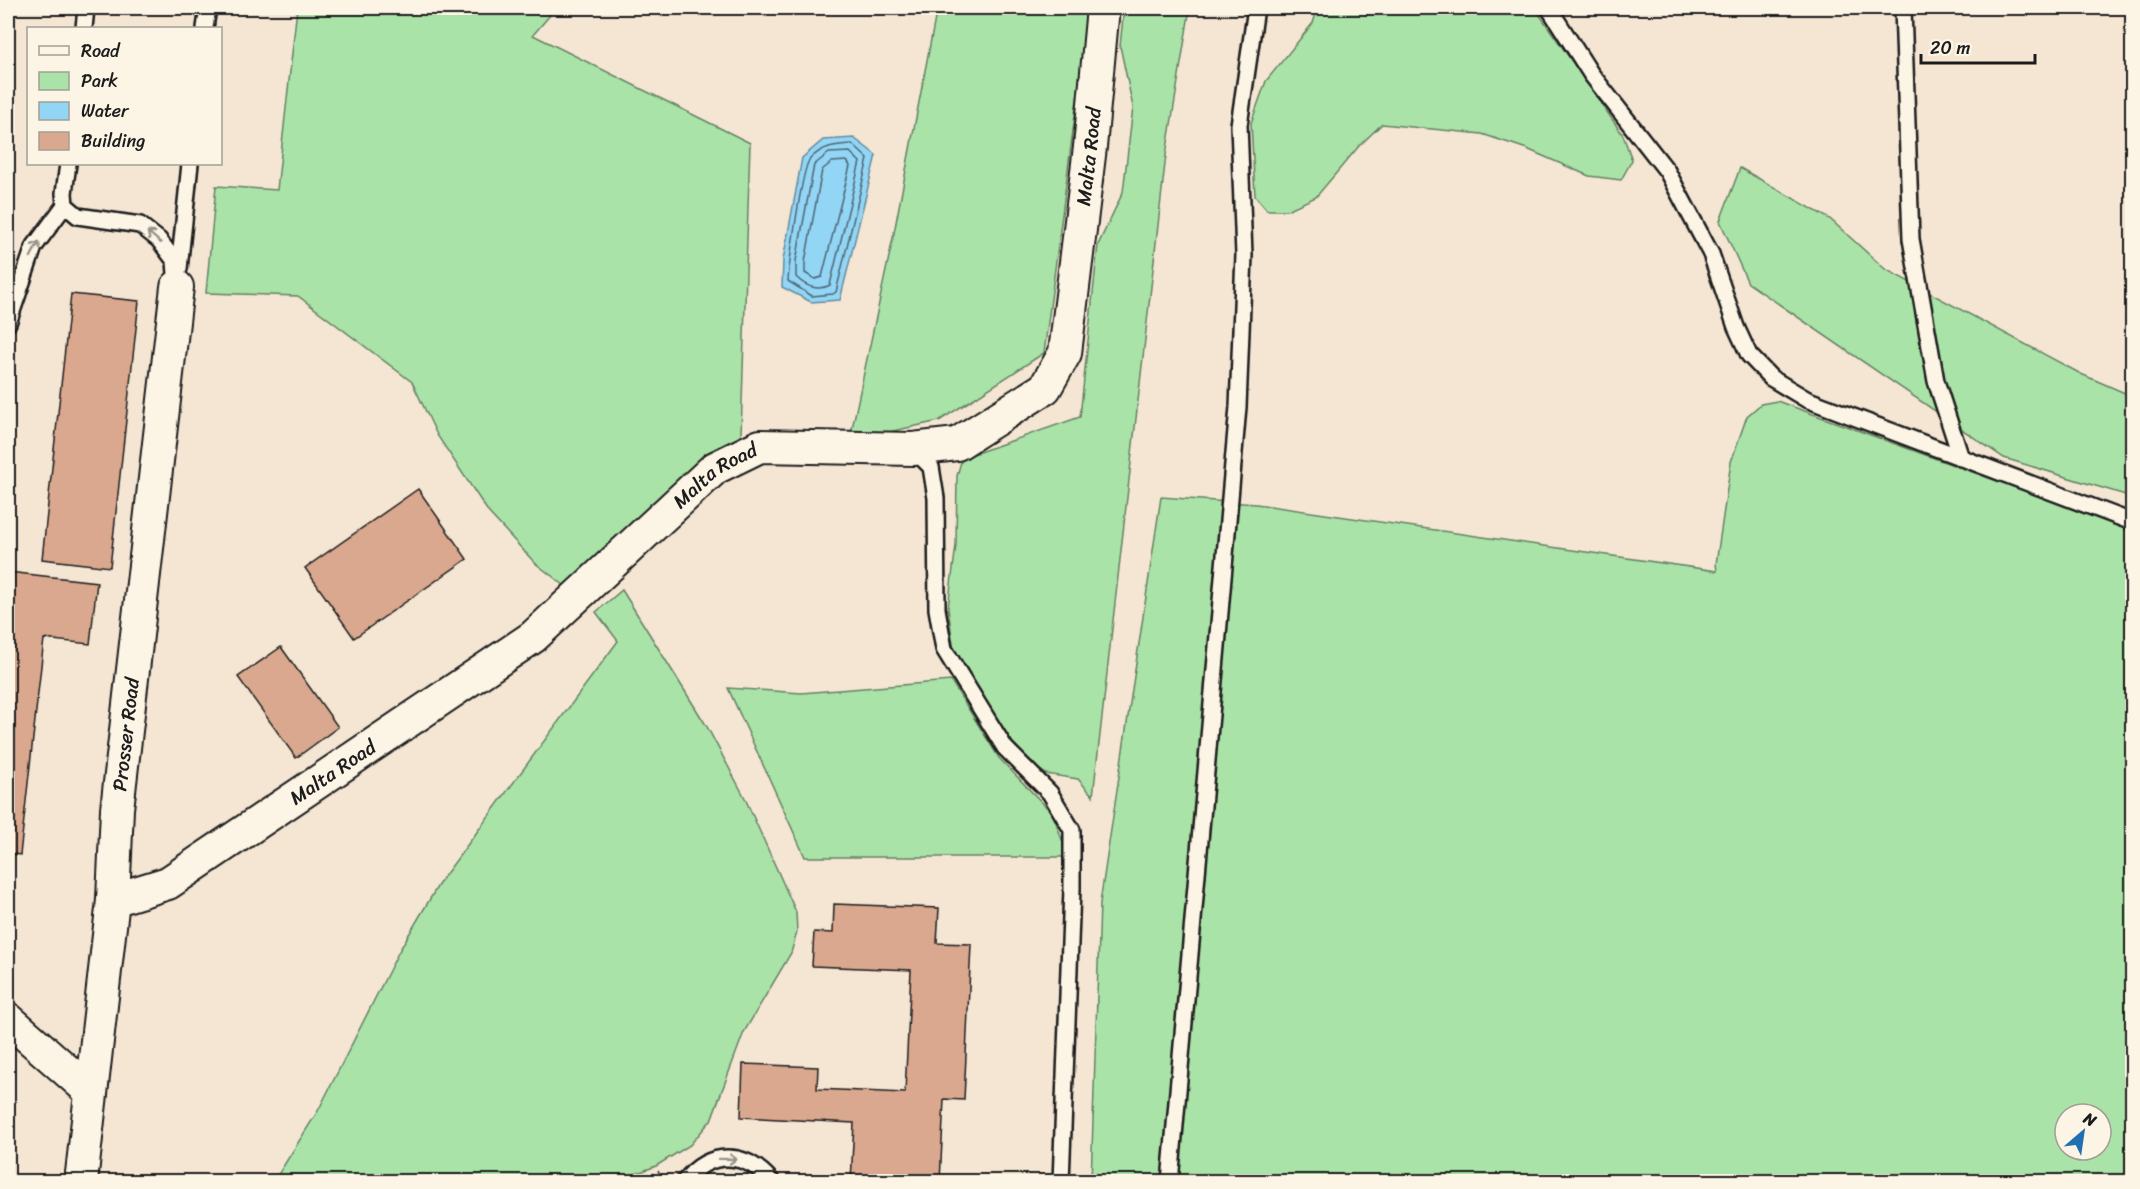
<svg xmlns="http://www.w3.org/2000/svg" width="2140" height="1189" font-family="Sriracha,sans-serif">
  <rect width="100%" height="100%" fill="#f5e6d4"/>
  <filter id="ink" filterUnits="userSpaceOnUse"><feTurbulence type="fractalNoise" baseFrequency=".0167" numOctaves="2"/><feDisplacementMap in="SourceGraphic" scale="12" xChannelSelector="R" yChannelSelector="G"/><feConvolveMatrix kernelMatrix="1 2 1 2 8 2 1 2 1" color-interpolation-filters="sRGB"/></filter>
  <g filter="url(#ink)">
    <g fill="#aae3a8" stroke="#638062" stroke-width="1.5" fill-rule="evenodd">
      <polygon points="297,8 556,8 533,35 750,143 741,435 640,534 573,592 535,563 489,513 437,435 412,382 298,296 206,293 216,186 277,190"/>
      <polygon points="937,8 1089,8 1044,353 939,421 861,438 850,438 893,238"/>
      <polygon points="1124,8 1190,8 1166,155 1093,796 1078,779 1046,774 1023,759 954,651 948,608 956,545 957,476 962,458 1080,417 1098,245 1123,192 1133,107 1120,46"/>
      <polygon points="1318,8 1535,8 1623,135 1632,160 1621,180 1589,176 1527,149 1482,134 1382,124 1359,146 1316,197 1287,210 1267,210 1255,196 1251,123 1266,81 1313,23"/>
      <polygon points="1740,168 1830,219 1885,269 2081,374 2132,396 2132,497 2004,458 1748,283 1720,221"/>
      <path d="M1777 401 2132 530V1181L1091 1182 1100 903 1161 497 1256 504 1717 571 1716 564 1731 462 1747 416 1761 404ZM2065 1114H2101V1150H2065Z"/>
      <polygon points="622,590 706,725 744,796 796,912 797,932 791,953 744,1032 711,1120 690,1145 656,1166 617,1181 274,1181 318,1111 399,951 440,882 618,641 596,612"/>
      <polygon points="951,681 999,758 1053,814 1068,857 805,857 728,688 801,693"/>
    </g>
    <polygon fill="#93d5f5" stroke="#638b9e" stroke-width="1.5" points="854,138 876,155 840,300 811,302 782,287 783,260 802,158 823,140"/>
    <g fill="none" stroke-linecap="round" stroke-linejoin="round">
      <g stroke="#4c6673" stroke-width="1.5">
        <path d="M852 144 868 159 836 292 833 294 812 296 788 281C789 265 802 166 810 159 823 146 834 145 852 144Z"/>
        <path d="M850 152 860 162 830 285C818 292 805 286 796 277V261L814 165 829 153Z"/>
        <polygon points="847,161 850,166 822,277 815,279 805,273 805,262 822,170 832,162"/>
      </g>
    </g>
    <g fill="#daa88e" stroke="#1c1c1c" stroke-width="1.5">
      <polygon points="8,212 13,212 8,255"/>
      <polygon points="71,294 139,301 110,567 42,559"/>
      <polygon points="418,489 467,559 354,638 305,568"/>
      <polygon points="8,572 97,582 90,644 44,639 20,855 8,853"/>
      <polygon points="281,647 338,727 296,758 238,677"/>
      <polygon points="834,904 939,908 937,943 971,944 964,1100 944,1099 940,1182 851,1182 854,1123 741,1117 743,1064 818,1067 817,1089 905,1093 911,970 812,966 814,932 833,933"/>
    </g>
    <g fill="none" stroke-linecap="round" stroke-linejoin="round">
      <g stroke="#1c1c1c" stroke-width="20">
        <g id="service">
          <polyline points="1549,8 1591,74 1667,171 1711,254 1736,327 1749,355 1771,378 1806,399 2132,522"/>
          <polyline points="1903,8 1911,239 1936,381 1961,458"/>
          <polyline points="84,28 86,8"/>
          <polyline points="205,28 208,8"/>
          <polyline points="68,164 64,193 65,205 78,216 140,225 159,240 175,261 177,287"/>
          <polyline points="179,269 190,164"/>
          <polyline points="8,323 34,247 65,205"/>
          <polyline points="913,449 931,467 936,498 937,609 944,649 1005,748 1050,793 1072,830 1072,889 1061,1182"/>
          <path d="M684 1182C710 1149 746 1151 772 1182"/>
          <polyline points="1170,1182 1238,407 1244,255 1239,125 1256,8"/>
        </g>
      </g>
      <g stroke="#1c1c1c" stroke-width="36">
        <g id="minor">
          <path id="s1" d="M113 900 168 883 533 637 715 468 760 446 913 449 957 444 1045 388 1065 353 1090 147 1103 8"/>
          <polyline points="8,1019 91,1092"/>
          <path id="s2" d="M81 1182 113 900 117 809 177 287"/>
        </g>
      </g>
      <polyline stroke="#1c1c1c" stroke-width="4" stroke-dasharray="1.5 4.5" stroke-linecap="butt" points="636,1182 661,1172"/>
      <use href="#service" stroke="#fcf5e5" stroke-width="15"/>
      <use href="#minor" stroke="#fcf5e5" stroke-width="32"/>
    </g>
    <defs><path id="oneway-shaft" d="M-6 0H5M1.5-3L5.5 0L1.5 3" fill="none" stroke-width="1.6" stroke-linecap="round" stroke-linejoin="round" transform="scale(1.5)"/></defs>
    <g stroke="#97938b">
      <use href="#oneway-shaft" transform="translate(154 237) rotate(-139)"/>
      <use href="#oneway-shaft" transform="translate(35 249) rotate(-62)"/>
      <use href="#oneway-shaft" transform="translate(728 1159) rotate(1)"/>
    </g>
  </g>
  <g text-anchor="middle" stroke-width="4.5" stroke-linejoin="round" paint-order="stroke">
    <g font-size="20" fill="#1c1c1c" stroke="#fcf5e5">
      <text dy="7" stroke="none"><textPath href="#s1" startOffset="1336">Malta Road</textPath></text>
      <text dy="7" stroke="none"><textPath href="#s1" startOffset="742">Malta Road</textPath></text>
      <text dy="7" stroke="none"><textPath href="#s2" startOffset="450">Prosser Road</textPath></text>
      <text dy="7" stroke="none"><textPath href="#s1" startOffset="256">Malta Road</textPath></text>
    </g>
  </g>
  <rect width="2140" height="1189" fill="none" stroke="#fcf5e5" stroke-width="30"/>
  <rect x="15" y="15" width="2110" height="1159" fill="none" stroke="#1c1c1c" stroke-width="2" filter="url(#ink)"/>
  <rect x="27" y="27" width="195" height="138" fill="#fcf5e5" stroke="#a29e95" stroke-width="1.5"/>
  <rect x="39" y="46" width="30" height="9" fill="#fcf5e5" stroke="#a29e95" stroke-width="1.5"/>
  <text x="81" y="57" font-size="18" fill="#1c1c1c">Road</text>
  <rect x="39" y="72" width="30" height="18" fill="#aae3a8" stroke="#a29e95" stroke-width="1.5"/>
  <text x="81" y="87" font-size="18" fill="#1c1c1c">Park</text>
  <rect x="39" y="102" width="30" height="18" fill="#93d5f5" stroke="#a29e95" stroke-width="1.5"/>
  <text x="81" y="117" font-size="18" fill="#1c1c1c">Water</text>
  <rect x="39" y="132" width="30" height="18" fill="#daa88e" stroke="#a29e95" stroke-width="1.5"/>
  <text x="81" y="147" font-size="18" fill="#1c1c1c">Building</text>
  <g transform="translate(2083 1132) rotate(29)"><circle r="28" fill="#fcf5e5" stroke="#a29e95" stroke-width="1.5"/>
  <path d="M0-4.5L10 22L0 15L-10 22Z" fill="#1f6fb2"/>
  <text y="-9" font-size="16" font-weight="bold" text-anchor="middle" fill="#1c1c1c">N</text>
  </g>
  <path d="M1921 54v9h114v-9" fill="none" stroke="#1c1c1c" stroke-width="3"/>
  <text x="1930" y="54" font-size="18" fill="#1c1c1c" stroke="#fcf5e5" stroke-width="4.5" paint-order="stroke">20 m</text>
</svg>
